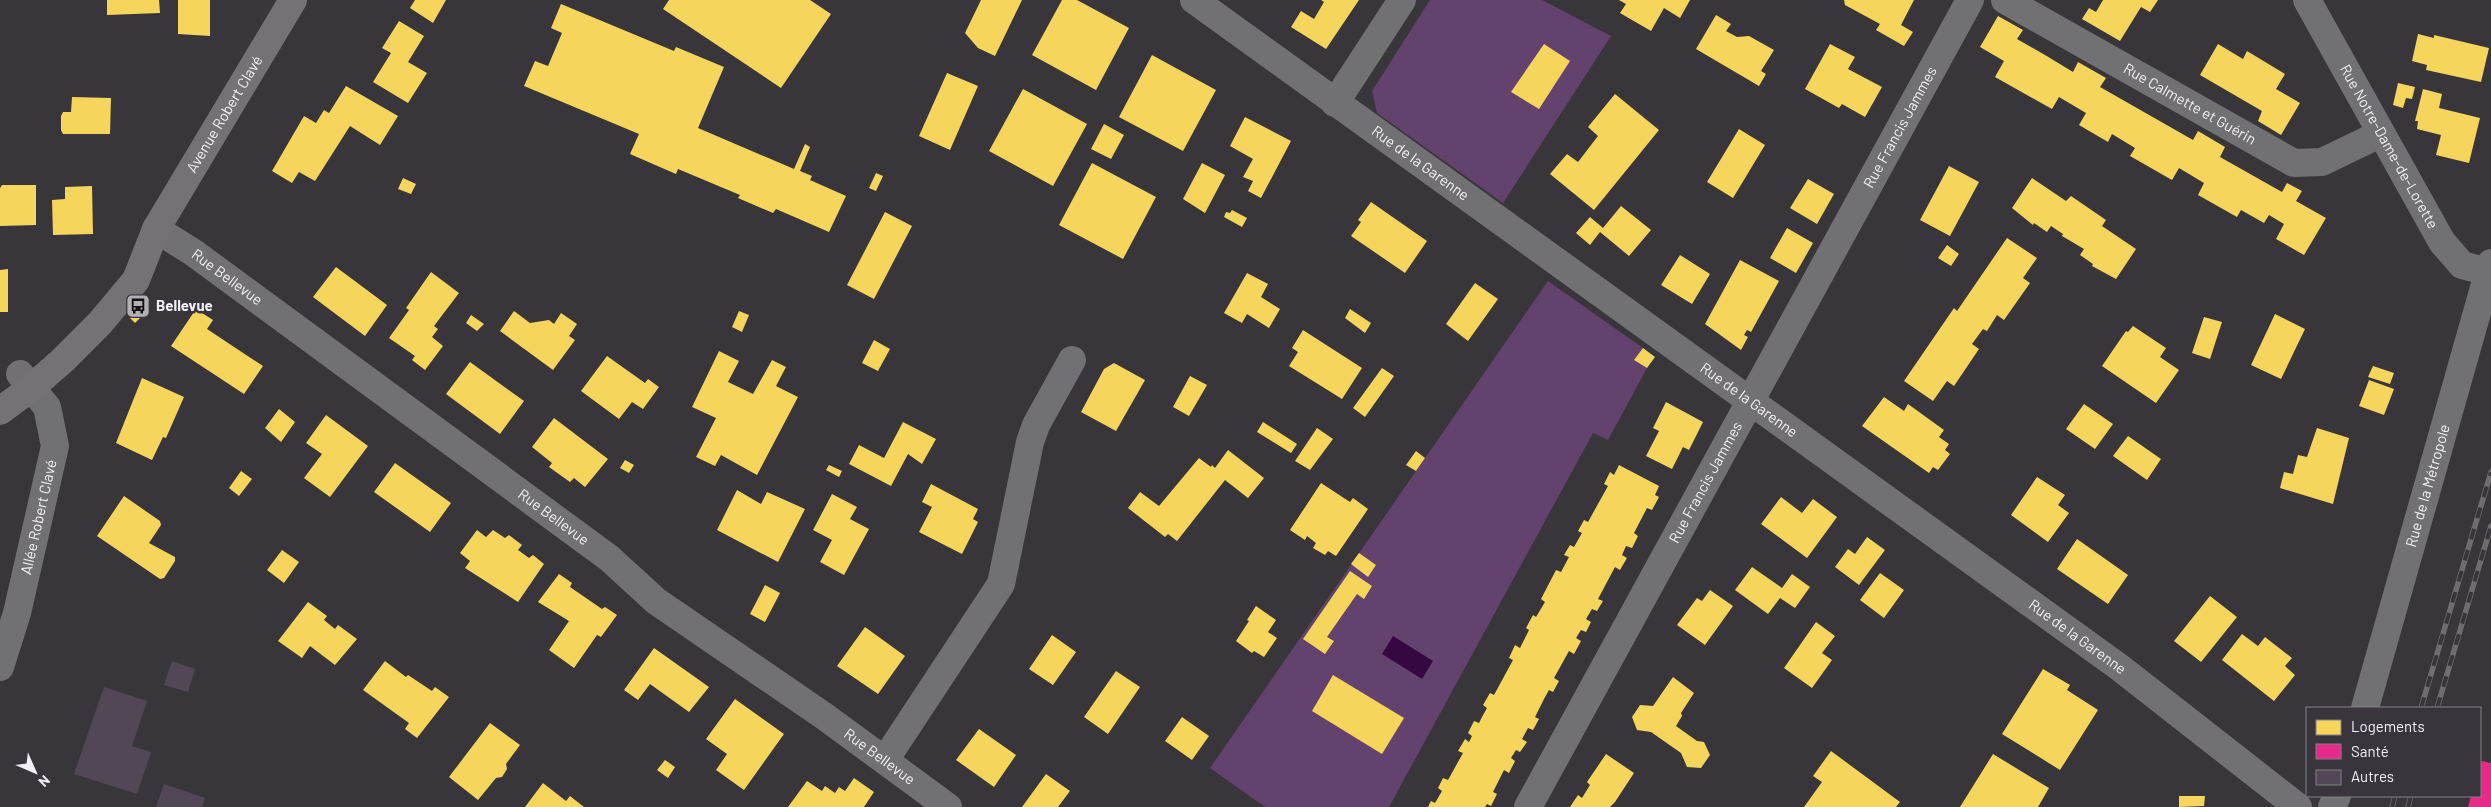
<svg xmlns="http://www.w3.org/2000/svg" width="2491" height="807" font-family="Barlow,sans-serif">
  <rect width="100%" height="100%" fill="#39363b"/>
  <g fill="#63426e">
    <polygon points="1430,0 1542,0 1611,36 1503,203 1377,113 1372,91"/>
    <polygon points="1548,281 1643,348 1635,360 1647,368 1608,440 1593,433 1389,807 1265,807 1210,768"/>
  </g>
  <polygon fill="#350841" points="1393,636 1433,661 1422,679 1382,654"/>
  <g fill="#f6d55c">
    <polygon points="107,0 159,0 160,13 107,15"/>
    <polygon points="178,0 210,0 210,36 178,34"/>
    <polygon points="415,0 446,0 433,23 410,8"/>
    <polygon points="669,0 810,0 831,14 781,88 663,9"/>
    <polygon points="981,0 1022,0 995,56 978,48 965,33"/>
    <polygon points="1062,0 1077,0 1129,28 1096,90 1032,55"/>
    <polygon points="1321,0 1359,0 1326,49 1291,27 1301,11 1314,19 1324,2"/>
    <polygon points="1619,0 1690,0 1680,18 1664,8 1651,31 1620,13 1626,4"/>
    <polygon points="1844,0 1914,0 1901,25 1913,32 1904,46 1876,30 1880,24 1845,5"/>
    <polygon points="2103,0 2158,0 2150,12 2141,7 2120,41 2082,19 2089,8 2096,12"/>
    <polygon points="561,4 674,51 676,47 724,67 698,128 794,169 805,144 810,147 800,171 812,176 810,180 846,196 829,232 776,209 773,213 738,198 740,195 678,169 676,174 630,154 639,134 524,86 535,61 548,66 562,33 551,28"/>
    <polygon points="1716,15 1731,24 1726,31 1737,37 1749,36 1774,50 1761,71 1766,74 1759,86 1696,49"/>
    <polygon points="1998,16 2023,30 2017,39 2045,55 2073,72 2078,62 2106,78 2100,87 2193,140 2198,131 2225,147 2220,157 2282,192 2287,183 2302,191 2296,201 2326,218 2304,255 2276,239 2284,224 2269,215 2264,223 2241,210 2237,217 2198,195 2204,183 2179,168 2172,180 2130,156 2135,148 2112,134 2108,142 2079,125 2086,113 2059,97 2052,109 1995,77 2004,61 1980,47"/>
    <polygon points="399,21 424,36 408,62 427,73 408,103 373,82 391,53 382,48"/>
    <polygon points="2418,34 2434,38 2434,35 2489,48 2481,82 2426,70 2427,65 2412,61"/>
    <polygon points="1544,44 1570,61 1539,109 1511,92"/>
    <polygon points="1830,44 1855,57 1848,69 1882,87 1865,117 1842,104 1839,108 1805,89"/>
    <polygon points="2218,44 2243,59 2247,51 2285,74 2276,89 2300,103 2281,135 2258,121 2262,111 2200,75"/>
    <polygon points="1152,55 1216,90 1183,151 1119,117"/>
    <polygon points="947,73 978,86 950,150 919,136"/>
    <polygon points="2398,83 2415,87 2412,99 2406,98 2403,108 2393,105"/>
    <polygon points="346,86 398,116 380,145 350,126 315,181 299,172 292,183 272,171 304,116 316,123 324,110 329,113"/>
    <polygon points="1023,89 1087,124 1053,186 989,151"/>
    <polygon points="2423,89 2442,94 2439,108 2480,118 2469,163 2436,155 2441,135 2417,129 2418,121 2415,121"/>
    <polygon points="1615,94 1659,130 1594,210 1550,174 1567,154 1578,162 1598,136 1588,127"/>
    <polygon points="72,97 111,98 110,134 63,134 61,130 61,116 63,112 71,112"/>
    <polygon points="1245,117 1291,141 1261,198 1248,191 1253,181 1243,177 1253,159 1230,146"/>
    <polygon points="1104,124 1124,135 1111,159 1091,149"/>
    <polygon points="1739,129 1765,145 1733,198 1707,182"/>
    <polygon points="1092,163 1156,197 1123,259 1059,225"/>
    <polygon points="1202,163 1225,175 1205,213 1183,199"/>
    <polygon points="1949,166 1979,182 1950,236 1920,220"/>
    <polygon points="876,173 883,176 876,191 869,188"/>
    <polygon points="403,178 416,184 411,194 398,189"/>
    <polygon points="2032,178 2066,201 2071,196 2106,220 2102,226 2136,249 2116,279 2092,266 2093,264 2080,255 2084,249 2062,236 2063,234 2051,226 2047,232 2034,223 2033,225 2012,208"/>
    <polygon points="1808,179 1834,194 1817,224 1790,208"/>
    <polygon points="2,185 36,185 36,225 0,226 0,188"/>
    <polygon points="92,186 93,234 53,235 52,200 65,199 65,187"/>
    <polygon points="1371,202 1427,241 1405,273 1351,236 1361,222 1358,220"/>
    <polygon points="1621,206 1651,230 1629,256 1600,232 1590,245 1576,233 1590,217 1603,228"/>
    <polygon points="1232,210 1247,218 1242,227 1224,217 1226,212 1230,213"/>
    <polygon points="885,212 912,226 874,299 847,285"/>
    <polygon points="1787,228 1813,243 1796,273 1770,258"/>
    <polygon points="2007,238 2037,258 2023,278 2030,283 2004,320 1997,315 1987,331 1983,329 1972,344 1979,349 1954,386 1947,381 1933,401 1904,381 1954,308 1957,311"/>
    <polygon points="1947,245 1959,254 1951,266 1938,258"/>
    <polygon points="1680,255 1710,274 1692,304 1661,285"/>
    <polygon points="1740,260 1779,281 1751,332 1747,330 1744,335 1748,337 1741,350 1705,324"/>
    <polygon points="336,267 387,305 365,336 313,297"/>
    <polygon points="8,269 8,312 0,312 0,270"/>
    <polygon points="431,272 459,293 434,326 438,329 432,337 443,346 425,370 412,360 415,356 389,338 409,310 406,308"/>
    <polygon points="1247,273 1268,284 1261,297 1280,309 1269,328 1247,314 1242,323 1224,313"/>
    <polygon points="1475,283 1498,299 1468,341 1446,324"/>
    <polygon points="143,305 148,310 135,323 130,318"/>
    <polygon points="196,309 213,320 207,329 263,366 244,394 171,346"/>
    <polygon points="1350,309 1371,323 1365,333 1345,318"/>
    <polygon points="514,311 530,323 549,320 554,324 561,313 577,324 569,336 575,340 553,370 500,331"/>
    <polygon points="739,311 749,315 742,332 732,327"/>
    <polygon points="2275,314 2305,329 2281,379 2251,365"/>
    <polygon points="471,315 484,324 477,331 466,323"/>
    <polygon points="2204,317 2222,322 2210,359 2192,353"/>
    <polygon points="2133,326 2166,348 2160,357 2179,370 2156,403 2102,366 2126,331 2128,332"/>
    <polygon points="1303,330 1362,368 1342,399 1289,366 1298,352 1292,348"/>
    <polygon points="874,340 890,349 878,371 862,363"/>
    <polygon points="1643,348 1655,357 1647,368 1634,360"/>
    <polygon points="719,351 739,361 728,382 753,394 772,360 786,367 776,386 798,397 757,475 721,455 715,466 696,457 716,418 692,407"/>
    <polygon points="607,356 645,383 648,379 659,387 643,409 632,402 619,419 581,391"/>
    <polygon points="470,362 524,401 500,434 446,394"/>
    <polygon points="1114,363 1145,380 1116,431 1081,412 1104,369"/>
    <polygon points="2373,366 2394,373 2390,384 2368,377"/>
    <polygon points="1382,368 1394,376 1365,417 1353,408"/>
    <polygon points="1190,376 1207,385 1189,416 1173,407"/>
    <polygon points="142,378 184,397 166,438 163,437 152,460 116,443"/>
    <polygon points="2369,380 2394,389 2384,415 2359,406"/>
    <polygon points="1884,397 1904,411 1908,404 1944,430 1939,437 1949,444 1945,450 1950,454 1938,470 1933,467 1929,473 1862,426"/>
    <polygon points="1666,402 1703,422 1689,450 1683,447 1672,469 1646,456 1659,431 1653,428"/>
    <polygon points="2084,404 2113,424 2095,449 2066,429"/>
    <polygon points="279,409 295,422 281,442 265,428"/>
    <polygon points="326,415 368,446 330,497 304,478 322,454 306,443"/>
    <polygon points="554,418 608,459 585,487 574,478 570,482 549,467 552,463 532,447"/>
    <polygon points="903,422 936,439 922,464 908,454 891,486 849,464 859,445 884,458"/>
    <polygon points="1263,422 1297,444 1291,453 1257,432"/>
    <polygon points="1317,428 1333,439 1310,470 1295,461"/>
    <polygon points="2317,428 2349,438 2333,504 2280,488 2284,472 2293,474 2298,455 2307,457"/>
    <polygon points="2128,436 2161,459 2147,480 2113,456"/>
    <polygon points="1228,450 1264,478 1248,498 1225,480 1177,541 1168,534 1165,537 1128,508 1140,492 1159,506 1199,458 1211,467 1212,465 1215,468"/>
    <polygon points="1416,451 1425,458 1416,471 1406,465"/>
    <polygon points="625,460 634,465 629,473 620,468"/>
    <polygon points="395,463 451,503 430,532 374,492"/>
    <polygon points="829,465 842,471 839,477 826,470"/>
    <polygon points="1619,465 1659,486 1655,495 1659,497 1652,510 1647,508 1634,533 1638,536 1632,548 1626,546 1622,555 1627,558 1620,570 1615,567 1598,599 1603,601 1597,611 1592,609 1586,619 1591,622 1586,632 1581,630 1576,638 1581,641 1574,654 1569,651 1554,678 1559,681 1553,692 1549,690 1544,699 1535,717 1539,719 1533,730 1528,728 1522,739 1527,742 1520,752 1516,750 1511,758 1515,761 1509,773 1504,770 1493,792 1497,794 1491,806 1487,804 1485,807 1428,807 1431,801 1435,803 1442,791 1438,788 1443,778 1448,780 1463,753 1458,751 1465,739 1469,742 1472,736 1468,733 1474,721 1479,723 1482,717 1487,708 1483,705 1490,693 1494,695 1513,660 1509,658 1515,645 1520,648 1529,630 1526,628 1533,615 1536,617 1545,602 1541,599 1556,570 1561,572 1569,557 1564,555 1570,545 1574,547 1582,533 1578,531 1584,520 1588,522 1608,486 1604,484 1610,472 1614,475"/>
    <polygon points="241,471 252,479 239,496 229,488"/>
    <polygon points="2037,477 2065,495 2058,505 2069,513 2048,542 2011,515"/>
    <polygon points="1321,483 1350,502 1353,498 1368,509 1336,556 1328,551 1325,555 1313,548 1316,543 1307,536 1305,540 1290,530"/>
    <polygon points="931,484 978,509 973,519 978,522 962,554 919,532 932,507 922,502"/>
    <polygon points="737,490 761,504 767,492 805,509 778,562 717,530"/>
    <polygon points="832,494 857,507 850,519 869,529 844,575 820,562 832,540 813,530"/>
    <polygon points="124,496 160,521 161,525 149,543 175,557 175,561 164,578 160,579 97,536"/>
    <polygon points="1781,497 1802,513 1813,499 1837,517 1807,558 1761,524"/>
    <polygon points="477,530 486,537 493,530 505,538 509,535 522,545 518,550 529,558 533,555 544,564 518,602 465,568 470,561 460,553"/>
    <polygon points="1867,537 1885,550 1859,585 1835,567 1848,549 1855,554"/>
    <polygon points="2077,539 2128,575 2108,604 2057,569"/>
    <polygon points="282,550 299,562 284,583 267,570"/>
    <polygon points="1359,553 1376,565 1368,577 1351,564"/>
    <polygon points="1752,567 1782,588 1792,574 1810,587 1795,608 1780,598 1768,614 1735,590"/>
    <polygon points="1350,571 1372,586 1364,599 1357,594 1327,637 1334,641 1325,654 1303,639"/>
    <polygon points="1880,573 1904,590 1884,618 1860,600"/>
    <polygon points="559,574 572,583 570,587 602,609 605,607 617,615 601,637 597,635 574,668 549,650 569,621 538,602"/>
    <polygon points="765,585 780,593 765,622 750,614"/>
    <polygon points="1710,590 1733,606 1705,645 1677,625 1697,598 1702,601"/>
    <polygon points="2210,596 2237,617 2201,662 2174,641"/>
    <polygon points="308,602 327,616 324,620 335,629 338,625 357,639 335,665 310,646 302,658 278,641"/>
    <polygon points="1256,606 1276,620 1268,632 1277,638 1264,657 1254,651 1252,653 1236,641 1249,621 1247,620"/>
    <polygon points="1816,622 1835,636 1822,653 1832,660 1812,688 1784,668"/>
    <polygon points="865,627 905,656 878,694 837,666"/>
    <polygon points="2242,634 2258,646 2265,637 2292,658 2285,666 2295,675 2274,701 2222,660"/>
    <polygon points="1052,635 1076,652 1053,685 1029,669"/>
    <polygon points="654,648 709,687 689,712 650,684 638,700 624,690"/>
    <polygon points="385,661 406,677 408,675 432,691 435,687 449,697 417,738 405,729 409,723 363,690"/>
    <polygon points="2043,669 2070,685 2067,690 2098,710 2060,770 2002,734"/>
    <polygon points="1116,671 1140,687 1108,734 1084,717"/>
    <polygon points="1333,675 1404,718 1382,754 1312,711"/>
    <polygon points="1673,677 1694,693 1681,713 1682,716 1676,726 1697,741 1704,742 1710,755 1701,768 1687,767 1681,753 1651,732 1637,730 1632,717 1640,705 1653,706"/>
    <polygon points="735,699 784,734 744,790 716,770 727,754 706,739"/>
    <polygon points="1182,717 1209,736 1192,760 1165,741"/>
    <polygon points="490,723 520,745 506,764 507,769 502,777 496,778 478,800 449,777"/>
    <polygon points="979,729 1016,755 994,787 956,760"/>
    <polygon points="1831,751 1900,802 1896,807 1804,807 1822,782 1813,776"/>
    <polygon points="1606,754 1634,773 1615,802 1610,807 1570,807 1578,795 1582,798 1590,785 1587,782"/>
    <polygon points="1993,754 2049,788 2038,807 1960,807"/>
    <polygon points="665,760 675,767 668,778 657,770"/>
    <polygon points="1046,774 1070,791 1058,807 1022,807"/>
    <polygon points="854,778 874,792 864,807 788,807 807,781 822,791 825,786 835,793 839,787 845,791"/>
    <polygon points="543,783 566,801 570,796 584,807 525,807"/>
    <polygon points="2179,796 2205,796 2204,806 2179,807"/>
  </g>
  <polygon fill="#e7298a" points="2482,761 2491,763 2491,807 2468,807 2471,796 2480,796 2480,768"/>
  <g fill="#524855">
    <polygon points="172,661 195,669 188,692 164,685"/>
    <polygon points="104,687 147,701 132,746 151,752 137,794 74,774"/>
    <polygon points="164,784 205,798 202,807 156,807"/>
  </g>
  <g fill="none" stroke-linecap="round" stroke-linejoin="round">
    <g stroke="#717072" stroke-width="28">
      <path id="s1" d="M1194 0 2119 667 2298 807"/>
      <path id="s2" d="M2005 0 2294 163 2322 162 2380 134"/>
      <path id="s3" d="M2307 0 2442 242 2462 265 2488 272"/>
      <polyline points="1335,103 1402,0"/>
      <path id="s4" d="M156 229 194 253 609 558 656 601 824 716 948 807"/>
      <path id="s5" d="M0 667 17 613 55 446 47 407 20 374"/>
      <path id="s6" d="M2365 708 2491 263"/>
      <polyline points="885,760 1001,584 1030,442 1036,425 1072,360"/>
      <path id="s7" d="M1528 807 1970 0"/>
      <polyline points="2332,807 2337,796"/>
    </g>
    <path stroke="#747275" stroke-width="28" id="s8" d="M0 411 31 388 62 361 100 323 136 280 156 229 293 0"/>
    <g stroke="#6f6d70" stroke-width="5.5">
      <g id="rail">
        <polyline points="2421,708 2491,472"/>
        <polyline points="2437,708 2491,526"/>
        <polyline points="2392,807 2395,796"/>
        <polyline points="2408,807 2411,796"/>
      </g>
    </g>
    <use href="#rail" stroke="#3a353c" stroke-width="4" stroke-dasharray="11" stroke-linecap="butt"/>
  </g>
  <defs>
    <g id="bus-square" transform="scale(1.25)"><rect x="-9" y="-9" width="18" height="18" rx="4" fill="#b3afb4" stroke="#3a353c"/><path d="M-5-6H5V4H4V6H2V4H-2V6H-4V4H-5ZM-3.5-4V0h7V-4ZM-3.5 1.2v1.5H-2V1.2ZM2 1.2v1.5H3.5V1.2Z" fill="#111"/></g>
  </defs>
  <g fill-rule="evenodd">
    <use href="#bus-square" x="138" y="306"/>
  </g>
  <g text-anchor="middle" stroke-width="5" stroke-linejoin="round" paint-order="stroke">
    <g font-size="15" fill="#f4f0f5" stroke="#3a353c">
      <text dy="5" stroke="none"><textPath href="#s2" startOffset="212">Rue Calmette et Guérin</textPath></text>
      <text dy="5" stroke="none"><textPath href="#s8" startOffset="378">Avenue Robert Clavé</textPath></text>
      <text dy="5" stroke="none"><textPath href="#s7" startOffset="775">Rue Francis Jammes</textPath></text>
      <text dy="5" stroke="none"><textPath href="#s3" startOffset="168">Rue Notre-Dame-de-Lorette</textPath></text>
      <text dy="5" stroke="none"><textPath href="#s1" startOffset="279">Rue de la Garenne</textPath></text>
      <text dy="5" stroke="none"><textPath href="#s4" startOffset="86">Rue Bellevue</textPath></text>
      <text dy="5" stroke="none"><textPath href="#s1" startOffset="684">Rue de la Garenne</textPath></text>
      <text dy="5" stroke="none"><textPath href="#s7" startOffset="370">Rue Francis Jammes</textPath></text>
      <text dy="5" stroke="none"><textPath href="#s6" startOffset="231">Rue de la Métropole</textPath></text>
      <text dy="5" stroke="none"><textPath href="#s5" startOffset="155">Allée Robert Clavé</textPath></text>
      <text dy="5" stroke="none"><textPath href="#s4" startOffset="491">Rue Bellevue</textPath></text>
      <text dy="5" stroke="none"><textPath href="#s1" startOffset="1089">Rue de la Garenne</textPath></text>
      <text dy="5" stroke="none"><textPath href="#s4" startOffset="896">Rue Bellevue</textPath></text>
    </g>
    <g font-size="15" font-weight="bold" fill="#f4f0f5" stroke="#3a353c" text-anchor="start">
      <text x="156" y="311">Bellevue</text>
    </g>
  </g>
  <rect x="2306" y="707" width="175" height="90" fill="#3a353c" stroke="#848086"/>
  <rect x="2316" y="720" width="25" height="15" fill="#f6d55c" stroke="#848086"/>
  <text x="2351" y="732" font-size="15" fill="#f4f0f5">Logements</text>
  <rect x="2316" y="744" width="25" height="15" fill="#e7298a" stroke="#848086"/>
  <text x="2351" y="757" font-size="15" fill="#f4f0f5">Santé</text>
  <rect x="2316" y="770" width="25" height="15" fill="#524855" stroke="#848086"/>
  <text x="2351" y="782" font-size="15" fill="#f4f0f5">Autres</text>
  <g transform="translate(35 772) rotate(135)" stroke="#3a353c" stroke-width="4" paint-order="stroke">
  <path d="M0-4L9 19L0 12L-9 19Z" fill="#f4f0f5"/>
  <text y="-8" font-size="14" font-weight="bold" text-anchor="middle" fill="#f4f0f5">N</text>
  </g>
</svg>
